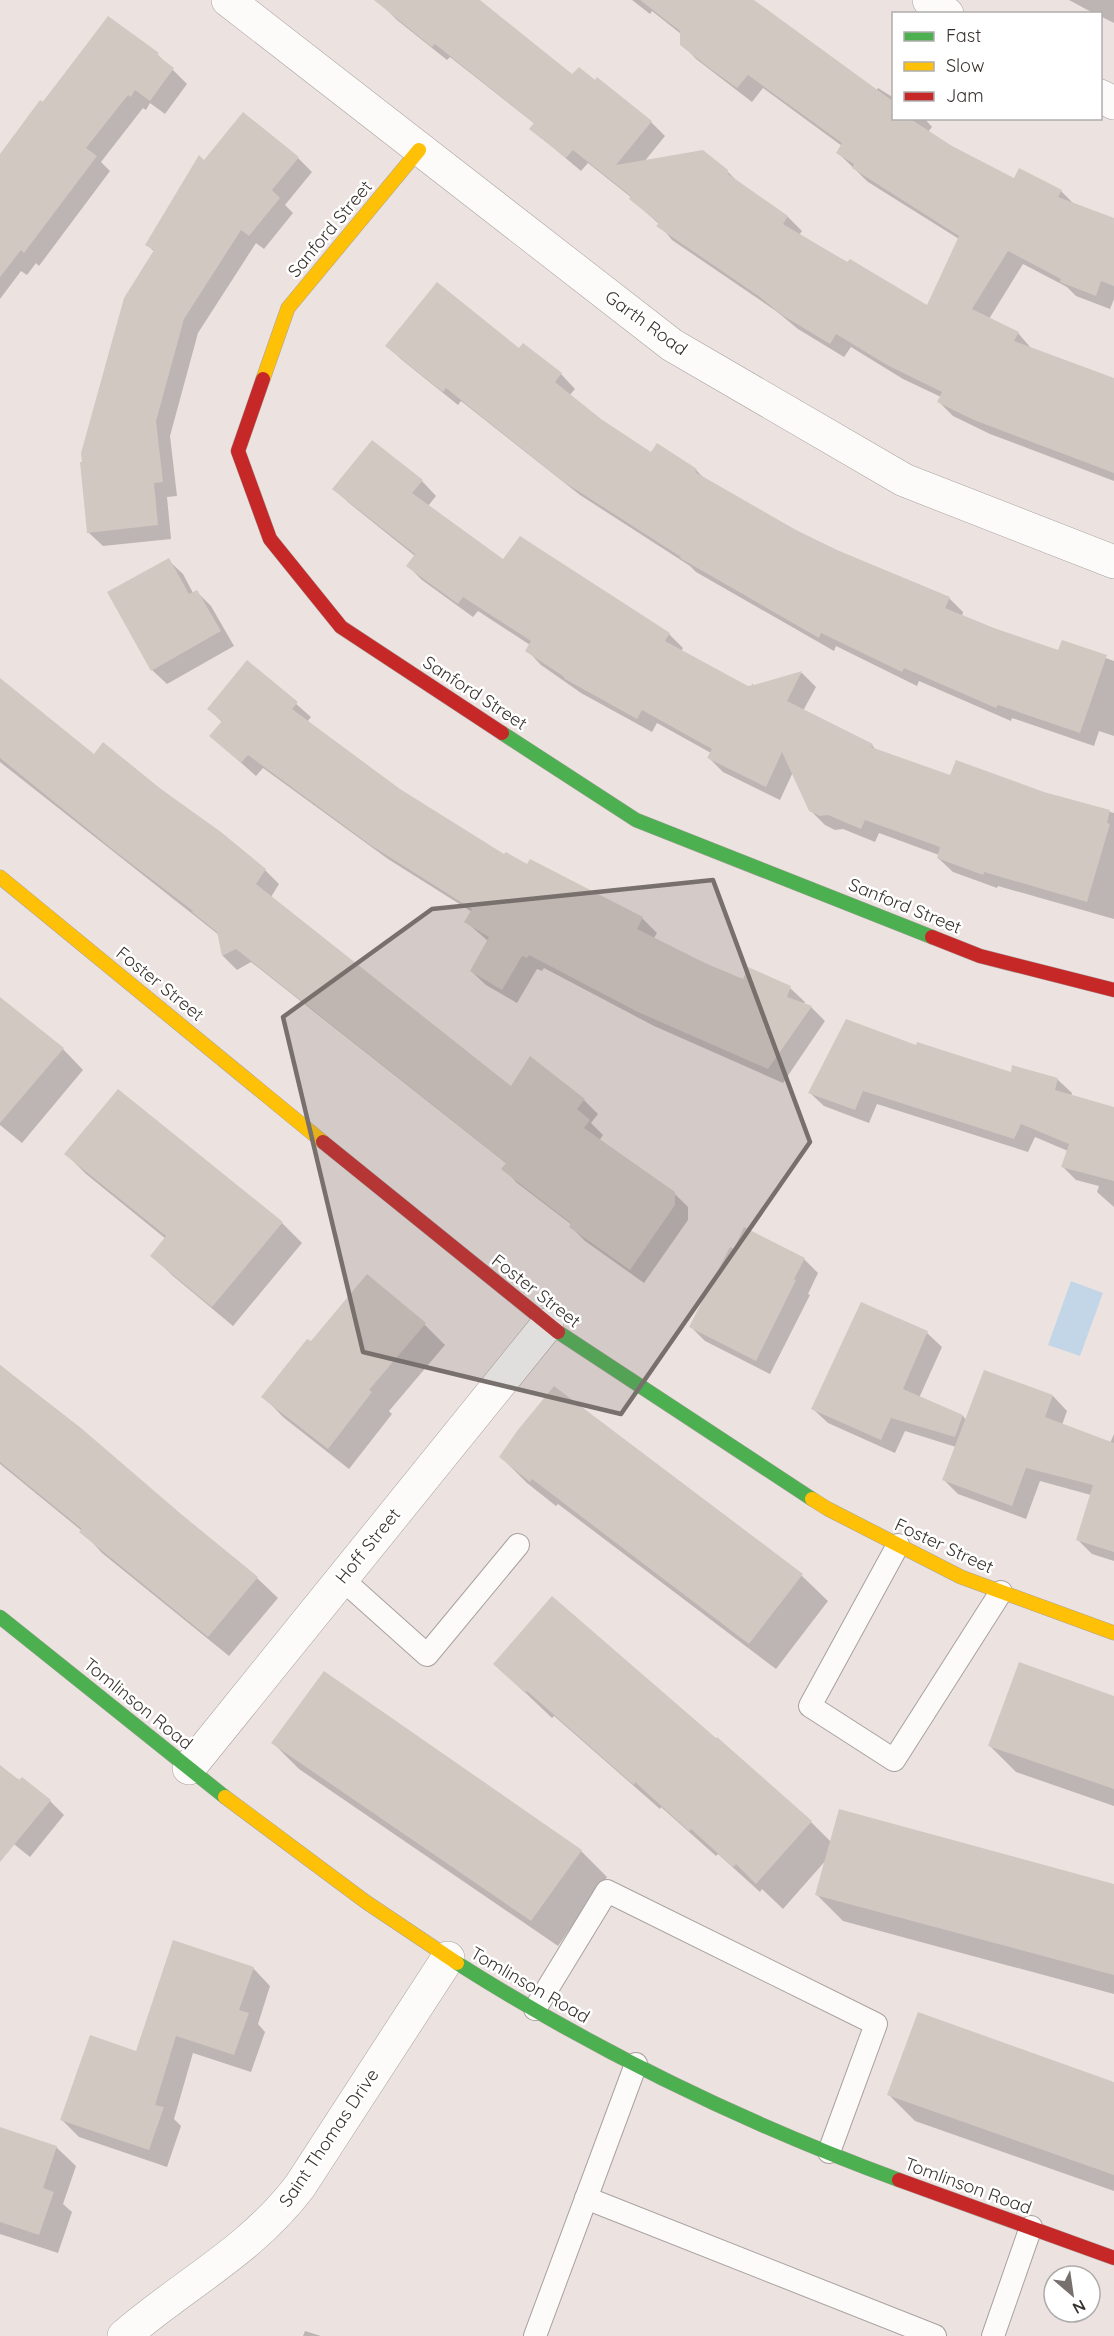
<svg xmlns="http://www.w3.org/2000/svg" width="1114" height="2336" font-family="Quicksand,sans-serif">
  <rect width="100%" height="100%" fill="#ece3e0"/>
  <polygon fill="#c3d6e7" points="1071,1281 1103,1293 1080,1356 1048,1345"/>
  <g fill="#0003">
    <polygon points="383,0 471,0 573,76 651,122 665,136 644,162 727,171 740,184 788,217 802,231 799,235 927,307 959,239 868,182 837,152 842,146 763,88 752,102 696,59 682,44 681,34 652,11 650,14 632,0 751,0 876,91 878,88 894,98 894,118 924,118 932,127 928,132 951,147 1014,180 1061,191 1075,205 1114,220 1114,299 1110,309 1076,296 1067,287 1023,264 989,319 1018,333 1031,348 1114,384 1114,481 990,434 953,416 939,402 941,397 903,379 851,347 844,357 798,329 776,311 672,240 659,224 631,199 632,198 588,163 581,171 531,129 535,124 450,57 447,60 397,20 383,6"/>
    <polygon points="1069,0 1114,0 1114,23 1100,16 1100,14 1095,14"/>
    <polygon points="108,18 158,55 187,84 165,114 150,103 146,110 143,108 101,162 110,171 39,266 36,263 27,275 21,271 0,299 0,164 4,152"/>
    <polygon points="298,158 312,172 285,205 293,213 264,249 256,243 198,333 170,436 177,496 167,497 171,539 103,546 88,532 84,463 155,252 147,245 204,162"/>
    <polygon points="387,346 520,350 561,374 575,389 569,396 600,420 652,454 696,470 706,480 796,531 836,551 949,598 963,612 962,617 1059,652 1062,642 1114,661 1114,736 1099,731 1094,746 1012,718 1011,721 919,681 917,686 836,646 834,651 696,572 690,566 580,495 461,401 458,405 402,360"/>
    <polygon points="422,481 436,496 428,506 504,561 669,634 683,648 681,651 748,688 802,673 816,687 803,711 872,745 876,750 951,777 1043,793 1114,813 1114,919 998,886 997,888 953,872 938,858 939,855 879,833 875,842 843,829 835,830 825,825 810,810 793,772 780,800 723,772 709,758 711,753 657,723 652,732 581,693 541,665 527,650 530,645 478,611 473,617 422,580 408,566 415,556 349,503 334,489"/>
    <polygon points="168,560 183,574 193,593 197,592 211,606 234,646 167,684 152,670"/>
    <polygon points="248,662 311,717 307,722 400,790 505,856 642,918 657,933 654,938 705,964 743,981 790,988 805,1002 803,1005 811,1007 825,1021 783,1083 654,1026 544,968 542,971 537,969 517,1003 486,985 471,971 488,941 466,922 472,912 388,859 263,768 256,776 211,736 223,723 209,709"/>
    <polygon points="0,679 94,756 265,870 279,884 271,897 511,1088 584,1100 598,1114 591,1123 603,1135 599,1141 674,1193 688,1207 688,1220 644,1283 585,1241 571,1227 572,1225 517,1183 503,1168 507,1164 251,962 237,970 223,956 219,935 0,762"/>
    <polygon points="0,1015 63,1049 83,1070 22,1143 0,1125"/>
    <polygon points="917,1047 1012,1074 1013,1067 1058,1080 1072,1093 1071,1096 1114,1111 1114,1207 1097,1192 1099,1186 1076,1180 1062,1166 1068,1151 1035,1137 1028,1152 877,1104 869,1123 824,1106 810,1093"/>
    <polygon points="66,1154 282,1223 302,1243 233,1326 173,1276 152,1256 166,1239 86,1174"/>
    <polygon points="804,1259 818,1273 808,1294 810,1295 770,1374 705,1341 691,1327"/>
    <polygon points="861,1304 927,1333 942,1347 919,1398 963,1416 966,1420 985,1372 1053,1396 1067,1411 1062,1425 1110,1443 1114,1434 1114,1561 1092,1554 1078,1540 1091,1495 1040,1481 1026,1519 958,1494 944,1480 956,1447 905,1431 895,1453 828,1423 813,1409"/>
    <polygon points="425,1325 445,1345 389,1411 392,1414 349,1469 283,1417 263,1396 311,1343"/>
    <polygon points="0,1365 257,1578 278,1598 229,1656 102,1553 82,1531 0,1464"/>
    <polygon points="554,1388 802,1576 828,1601 776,1669 558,1504 556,1506 527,1483 501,1457"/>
    <polygon points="495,1664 811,1822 831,1842 1114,1886 1114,1994 843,1921 817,1895 827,1859 783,1909 762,1889 760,1892 718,1854 716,1856 661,1807 660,1809 554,1716 552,1718"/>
    <polygon points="1114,1697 1114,1806 1016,1772 990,1746"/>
    <polygon points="273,1743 581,1851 607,1877 558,1946 299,1769"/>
    <polygon points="0,1767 50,1801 64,1815 30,1857 0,1833"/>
    <polygon points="253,1968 270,1986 258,2024 265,2032 251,2072 193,2053 174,2119 181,2126 167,2167 79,2137 62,2120 137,2053"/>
    <polygon points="1114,2082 1114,2191 915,2121 889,2095"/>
    <polygon points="0,2128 56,2147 76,2166 63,2204 72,2212 58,2253 0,2234"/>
    <polygon points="305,2331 321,2336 303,2336"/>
  </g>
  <g fill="#d2c8c2">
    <polygon points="374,0 480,0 572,74 579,67 595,80 597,77 652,121 616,165 703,150 728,170 728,174 788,216 783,224 847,262 850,259 927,305 959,236 852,168 854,164 836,153 842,143 748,75 737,88 712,70 680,45 680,31 640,0 754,0 894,102 894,118 909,118 952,146 1014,178 1019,168 1062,190 1058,197 1114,218 1114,286 1101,281 1096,296 1060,282 1061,279 1008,251 972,309 1019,332 1014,341 1114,378 1114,473 974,420 937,402 942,392 887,365 836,334 830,344 782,315 760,297 656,226 659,223 629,199 631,196 573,150 566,158 529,129 534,123 435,44 432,47"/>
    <polygon points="108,16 159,53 157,55 174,68 150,101 135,90 131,97 128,95 86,148 97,156 24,253 21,250 0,277 0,154 40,100 43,102"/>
    <polygon points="243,112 299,157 272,190 280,198 249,236 241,230 184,319 156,421 163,482 154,483 158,525 87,533 80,462 82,462 81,453 124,298 154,250 145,245 199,155 204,160"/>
    <polygon points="437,282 519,348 523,343 562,373 555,382 601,419 651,452 657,443 697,469 695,472 796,530 837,550 950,597 945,608 994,628 1058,650 1062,640 1107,655 1080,733 998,705 996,708 904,668 902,672 821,633 819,638 680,558 681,557 564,482 446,388 443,392 385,346"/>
    <polygon points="372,440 423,480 412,493 503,559 520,536 670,633 665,641 748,686 752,685 752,683 754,685 802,671 787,701 873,744 871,747 950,775 956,760 1044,792 1110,810 1107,823 1110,824 1087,902 984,872 983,875 937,858 940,847 865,820 861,829 828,815 820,816 809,811 782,752 766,787 707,758 712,749 642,710 637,719 565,679 563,676 525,651 531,641 463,597 458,604 406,566 415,554 332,489"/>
    <polygon points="169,558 189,594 197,590 221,631 151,671 107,592"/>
    <polygon points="247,660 298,702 292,709 400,789 504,854 506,852 527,864 530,859 643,917 637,929 705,963 743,979 748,967 791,986 787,997 812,1006 768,1069 638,1012 529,955 527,958 522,956 502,990 470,971 489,937 464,922 472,909 372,846 248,755 241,763 209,736 222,721 207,709"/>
    <polygon points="0,678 94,754 103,742 161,789 221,832 266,869 256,884 511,1086 530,1056 585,1099 577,1109 590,1120 584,1128 675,1192 675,1205 630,1270 569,1227 571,1223 501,1169 506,1163 236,949 222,956 217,932 192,912 193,911 116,852 0,758"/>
    <polygon points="0,997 64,1048 0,1123"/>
    <polygon points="846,1019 916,1045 917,1042 1011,1072 1012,1065 1058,1078 1055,1090 1114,1107 1114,1181 1061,1167 1069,1144 1021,1124 1014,1139 863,1091 855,1110 808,1093"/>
    <polygon points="118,1089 283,1222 212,1307 150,1256 166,1236 64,1154"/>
    <polygon points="744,1227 805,1258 794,1279 796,1280 756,1361 689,1327 730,1247 734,1249"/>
    <polygon points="367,1274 426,1323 369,1390 372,1392 328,1449 261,1397 307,1339 311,1341"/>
    <polygon points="861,1302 928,1331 903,1389 963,1415 955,1437 891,1418 881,1440 811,1409"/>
    <polygon points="0,1365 81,1428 181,1514 258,1577 208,1637 79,1532 82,1529 0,1462"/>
    <polygon points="984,1370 1053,1395 1045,1417 1114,1443 1114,1552 1076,1540 1093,1485 1026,1468 1012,1506 942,1480"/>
    <polygon points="554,1386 803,1574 749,1644 532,1479 530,1482 499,1457 517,1431"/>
    <polygon points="552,1596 716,1738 717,1737 812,1821 756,1884 736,1864 733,1867 691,1829 689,1831 635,1782 634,1785 527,1691 525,1693 493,1664"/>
    <polygon points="1019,1662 1114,1696 1114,1789 988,1746"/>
    <polygon points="324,1671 582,1850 531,1921 271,1743"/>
    <polygon points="0,1765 19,1780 22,1777 51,1800 0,1862"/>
    <polygon points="839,1809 1114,1884 1114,1975 815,1895"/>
    <polygon points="173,1940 254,1967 239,2010 249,2013 234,2055 176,2036 155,2105 164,2107 149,2150 60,2120 90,2035 136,2051"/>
    <polygon points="918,2012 1114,2082 1114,2175 887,2095"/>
    <polygon points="0,2127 57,2146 43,2188 54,2192 39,2235 0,2222"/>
  </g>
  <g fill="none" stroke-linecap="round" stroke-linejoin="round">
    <g stroke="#a8a19f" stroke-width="24">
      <g id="lane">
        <polyline points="898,1545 810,1706 894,1760 1001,1592"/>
        <polyline points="342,1579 427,1655 518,1545"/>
        <polyline points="535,2009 607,1891 876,2024 829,2152"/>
        <polyline points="586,2198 935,2336"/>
        <polyline points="535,2336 636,2064"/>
        <polyline points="993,2336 1031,2227"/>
      </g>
    </g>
    <g stroke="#a8a19f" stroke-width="34">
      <g id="street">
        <polyline points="228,0 672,345 904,480 1114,562"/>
        <polyline points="929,0 947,14"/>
        <polyline points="1100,96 1114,103"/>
        <polyline points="189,1768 547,1325"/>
        <path d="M124 2336C184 2284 251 2251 300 2186L448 1958"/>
      </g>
    </g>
    <g stroke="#a8a19f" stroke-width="15">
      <g id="fast">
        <polyline points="502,733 636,820 932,937"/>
        <polyline points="558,1332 812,1499"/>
        <polyline points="0,1617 225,1797"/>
        <path d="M457 1963C596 2051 744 2123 899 2180"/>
      </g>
    </g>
    <g stroke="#a8a19f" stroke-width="15">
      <g id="slow">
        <polyline points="263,379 288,308 419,150"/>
        <polyline points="0,877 323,1142"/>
        <polyline points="812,1499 828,1509 961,1577 1114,1633"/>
        <polyline points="225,1797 366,1902 457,1963"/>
      </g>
    </g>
    <g stroke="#a8a19f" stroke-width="15">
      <g id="jam">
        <polyline points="263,379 238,451 270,539 341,627 502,733"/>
        <polyline points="932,937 980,956 1114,990"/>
        <polyline points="323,1142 558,1332"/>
        <polyline points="899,2180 1114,2258"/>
      </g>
    </g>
    <use href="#lane" stroke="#fcfbfa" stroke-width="22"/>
    <use href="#street" stroke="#fcfbfa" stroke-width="33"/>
    <use href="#fast" stroke="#4caf50" stroke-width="14"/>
    <use href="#slow" stroke="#ffc107" stroke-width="14"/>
    <use href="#jam" stroke="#c62828" stroke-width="14"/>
  </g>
  <path fill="#77706d" fill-opacity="0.2" stroke="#77706d" stroke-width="4.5" stroke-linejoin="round" d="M713 880 810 1142 621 1414 363 1352 283 1017 432 909Z"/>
  <g text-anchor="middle" stroke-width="5" stroke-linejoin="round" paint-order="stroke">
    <g font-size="18" fill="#38322f" stroke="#fff">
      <text transform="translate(330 229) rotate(-50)" y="6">Sanford Street</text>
      <text transform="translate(646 323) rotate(36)" y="6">Garth Road</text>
      <text transform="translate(475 693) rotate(33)" y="6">Sanford Street</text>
      <text transform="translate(905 906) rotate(22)" y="6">Sanford Street</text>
      <text transform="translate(160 984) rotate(39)" y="6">Foster Street</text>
      <text transform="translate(536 1291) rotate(38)" y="6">Foster Street</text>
      <text transform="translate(368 1546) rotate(-51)" y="6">Hoff Street</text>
      <text transform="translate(944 1546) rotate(25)" y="6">Foster Street</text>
      <text transform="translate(138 1704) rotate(39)" y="6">Tomlinson Road</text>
      <text transform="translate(530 1985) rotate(30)" y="6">Tomlinson Road</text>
      <text transform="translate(329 2138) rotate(-56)" y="6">Saint Thomas Drive</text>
      <text transform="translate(968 2186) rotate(20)" y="6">Tomlinson Road</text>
    </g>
  </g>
  <rect x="892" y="12" width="210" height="108" fill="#ffffff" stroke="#afadac" stroke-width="1.5"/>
  <rect x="904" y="32" width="30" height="9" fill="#4caf50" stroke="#afadac" stroke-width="1.5"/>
  <text x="946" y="42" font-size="18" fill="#38322f">Fast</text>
  <rect x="904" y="62" width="30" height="9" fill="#ffc107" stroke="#afadac" stroke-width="1.5"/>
  <text x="946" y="72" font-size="18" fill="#38322f">Slow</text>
  <rect x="904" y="92" width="30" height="9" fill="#c62828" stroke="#afadac" stroke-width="1.5"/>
  <text x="946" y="102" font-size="18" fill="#38322f">Jam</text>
  <g transform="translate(1072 2294) rotate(151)"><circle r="28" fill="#ffffff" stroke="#afadac" stroke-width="1.5"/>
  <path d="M0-4.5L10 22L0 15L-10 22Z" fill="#77706d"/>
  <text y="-9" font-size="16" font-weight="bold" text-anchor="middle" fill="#38322f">N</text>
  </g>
</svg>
